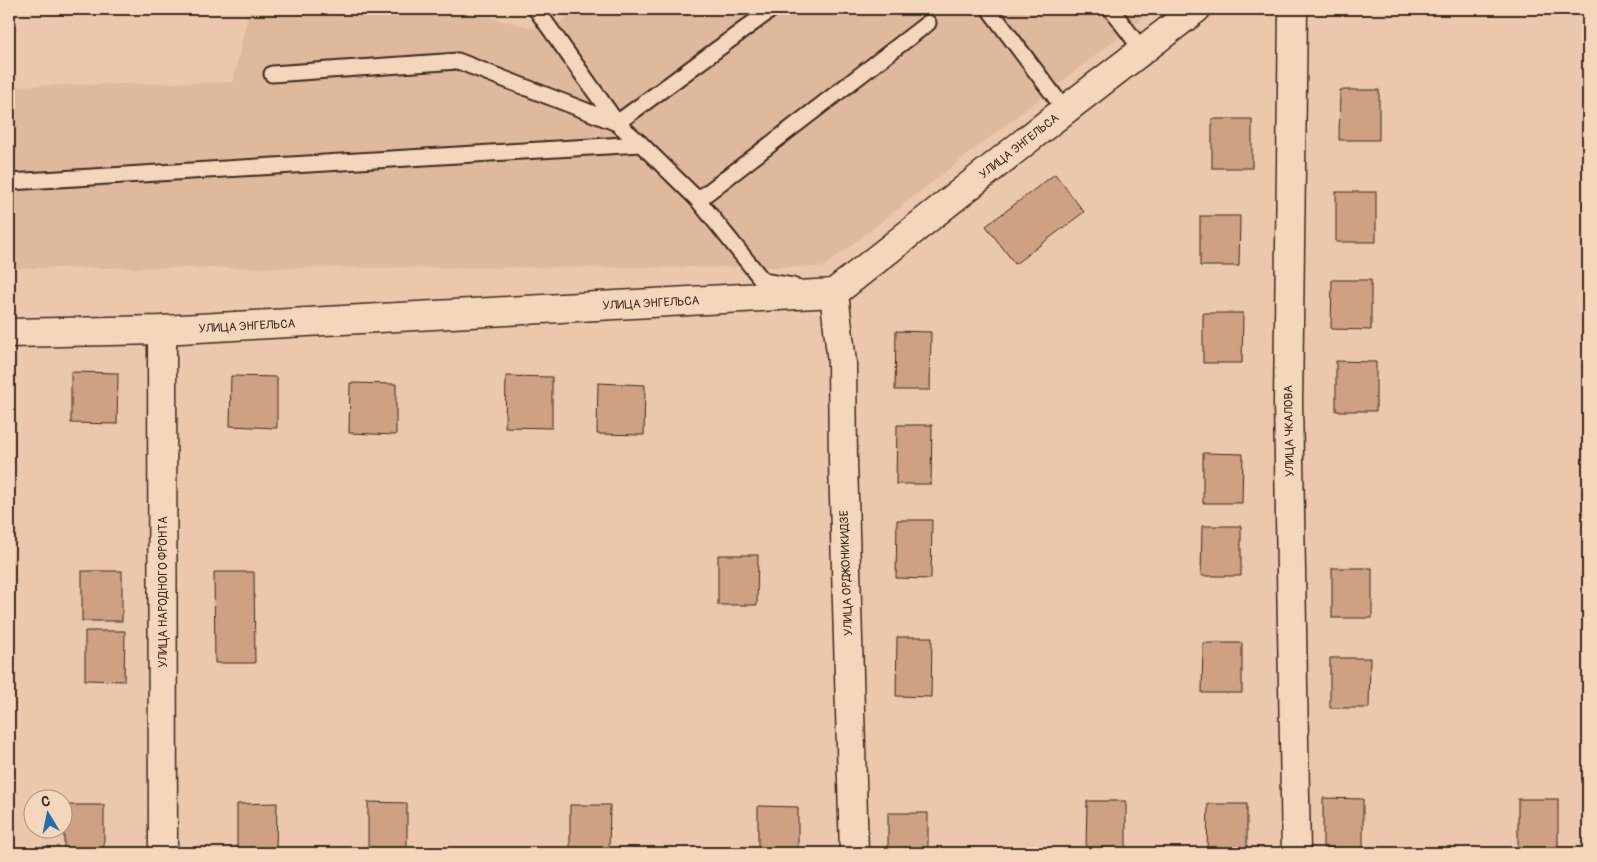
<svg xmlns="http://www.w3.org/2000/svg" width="1597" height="862" font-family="Pangolin,sans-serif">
  <rect width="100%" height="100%" fill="#ebc8ab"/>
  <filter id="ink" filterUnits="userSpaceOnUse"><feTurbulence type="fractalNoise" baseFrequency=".02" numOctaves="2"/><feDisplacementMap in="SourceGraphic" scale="10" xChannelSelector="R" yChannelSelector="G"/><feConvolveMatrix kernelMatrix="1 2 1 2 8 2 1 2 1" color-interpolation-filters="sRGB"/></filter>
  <g filter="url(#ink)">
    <polygon fill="#dfb99c" points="291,9 452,9 547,31 578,9 1155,9 823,267 9,268 9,86 233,82 248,13"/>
    <g fill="#cea183" stroke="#3b2a1e">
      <polygon points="1340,90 1379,90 1379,140 1339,140"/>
      <rect x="1212" y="119" width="40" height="49"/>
      <polygon points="1055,174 1084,212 1015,264 986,226"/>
      <rect x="1336" y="192" width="40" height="50"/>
      <polygon points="1200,216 1240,216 1239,266 1200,266"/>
      <polygon points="1332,280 1371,280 1371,330 1331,329"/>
      <polygon points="1203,313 1243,313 1242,363 1203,363"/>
      <polygon points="896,331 931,332 930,390 895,390"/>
      <polygon points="1336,361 1376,362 1376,411 1336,411"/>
      <polygon points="71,372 118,373 117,424 71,423"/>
      <polygon points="231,376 277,377 277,428 230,426"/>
      <polygon points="506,376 552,377 552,428 505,427"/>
      <polygon points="350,383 396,384 396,435 349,433"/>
      <polygon points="598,383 645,385 644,435 597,434"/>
      <polygon points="897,425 932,425 931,484 896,484"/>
      <polygon points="1203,453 1243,454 1242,503 1203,503"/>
      <polygon points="897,520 932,520 931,579 896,578"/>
      <polygon points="1202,526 1241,526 1241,576 1201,576"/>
      <polygon points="718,555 758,555 757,605 718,605"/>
      <rect x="1332" y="568" width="40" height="50"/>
      <rect x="82" y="571" width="40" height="50"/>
      <polygon points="214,572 254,572 255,663 215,663"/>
      <polygon points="85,631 125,631 124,681 85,680"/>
      <polygon points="897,637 932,637 931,697 896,696"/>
      <polygon points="1203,643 1242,643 1242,693 1202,693"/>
      <polygon points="1330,658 1370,658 1369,708 1330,708"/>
      <polygon points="1323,798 1363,799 1363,848 1323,848"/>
      <rect x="1518" y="799" width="40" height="49"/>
      <polygon points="1087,801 1126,801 1126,851 1086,850"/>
      <polygon points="368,802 407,803 407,852 368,852"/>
      <polygon points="277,803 276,853 237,853 237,804"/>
      <polygon points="1208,804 1247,804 1247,853 1207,853"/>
      <rect x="64" y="805" width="40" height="48"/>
      <polygon points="570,805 610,805 609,853 570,853"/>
      <polygon points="758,806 798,807 798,853 758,853"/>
      <rect x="888" y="813" width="40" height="40"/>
    </g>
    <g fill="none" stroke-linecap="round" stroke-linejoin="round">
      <g stroke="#3b2a1e" stroke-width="19">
        <g id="service">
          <polyline points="536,9 617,123 641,144 698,200 763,281 793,286"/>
          <polyline points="989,9 1065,110"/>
          <polyline points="1111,9 1142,50"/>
          <polyline points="272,74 458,61 617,123 772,9"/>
          <polyline points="9,182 641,144"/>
          <polyline points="698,200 928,23"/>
        </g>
      </g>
      <g stroke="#3b2a1e" stroke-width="31">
        <g id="minor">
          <polyline points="1293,9 1288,403 1296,853"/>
          <polyline points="834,293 842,363 843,461 854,853"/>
          <polyline points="162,330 163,853"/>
          <polyline points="9,333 162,330 834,293 1065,110 1196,9"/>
        </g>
      </g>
      <use href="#service" stroke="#f4d6ba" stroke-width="15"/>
      <use href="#minor" stroke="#f4d6ba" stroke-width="28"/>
    </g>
  </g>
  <g text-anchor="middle" stroke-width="5" stroke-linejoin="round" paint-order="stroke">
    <g font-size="12" fill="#3b2a1e" stroke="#f4d6ba">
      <text transform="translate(1019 146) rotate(-38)" y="4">УЛИЦА ЭНГЕЛЬСА</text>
      <text transform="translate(651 303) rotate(-3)" y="4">УЛИЦА ЭНГЕЛЬСА</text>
      <text transform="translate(247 326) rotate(-3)" y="4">УЛИЦА ЭНГЕЛЬСА</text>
      <text transform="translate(1289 431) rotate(-91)" y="4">УЛИЦА ЧКАЛОВА</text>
      <text transform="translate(846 573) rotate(-92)" y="4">УЛИЦА ОРДЖОНИКИДЗЕ</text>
      <text transform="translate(163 592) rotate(-90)" y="4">УЛИЦА НАРОДНОГО ФРОНТА</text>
    </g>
  </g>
  <rect width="1597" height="862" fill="none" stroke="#f4d6ba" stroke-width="30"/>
  <rect x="15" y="15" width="1567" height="832" fill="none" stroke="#3b2a1e" stroke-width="2" filter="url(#ink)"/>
  <g transform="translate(48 814) rotate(350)"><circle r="24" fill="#f4d6ba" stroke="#aa917c"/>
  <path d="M0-4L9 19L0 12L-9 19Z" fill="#1f6fb2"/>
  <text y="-8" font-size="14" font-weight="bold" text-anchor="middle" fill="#3b2a1e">С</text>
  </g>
</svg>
